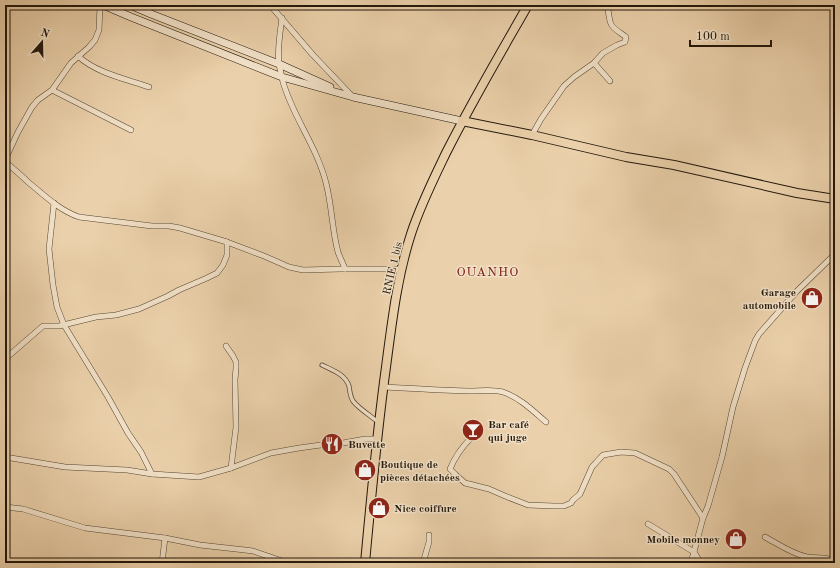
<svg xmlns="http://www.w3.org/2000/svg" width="840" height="568" font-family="'Old Standard TT',serif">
  <rect width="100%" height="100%" fill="#ebd1ab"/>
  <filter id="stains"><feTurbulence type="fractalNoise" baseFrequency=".005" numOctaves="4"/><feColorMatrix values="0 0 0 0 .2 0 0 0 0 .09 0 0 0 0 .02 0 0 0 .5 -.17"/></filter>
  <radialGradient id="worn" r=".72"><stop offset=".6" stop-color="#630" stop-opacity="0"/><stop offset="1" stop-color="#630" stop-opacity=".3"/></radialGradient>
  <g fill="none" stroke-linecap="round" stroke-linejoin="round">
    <g stroke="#544633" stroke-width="5">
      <path id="pedestrian" d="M322 365C332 370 345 374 349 386 350 392 350 396 353 401 358 408 371 416 378 422"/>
    </g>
    <g stroke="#544633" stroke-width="6">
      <g id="minor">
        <polyline points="270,5 313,55 352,96"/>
        <path d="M282 18C280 33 277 50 279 64 280 70 282 76 283 82 293 117 317 147 326 183 332 206 332 230 338 252 340 258 343 263 345 269"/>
        <path d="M78 56C96 73 126 79 149 87"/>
        <polyline points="594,63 610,81"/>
        <polyline points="52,90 131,130"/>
        <path d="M532 135 541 119 564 86 574 77 594 63 603 53 617 45 625 42 626 37C621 33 613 29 611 24 608 18 610 12 606 5"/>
        <polyline points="5,160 18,132 32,107 38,100 52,90 71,63 89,47 95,40 99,30 100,5"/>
        <path d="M5 161C12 168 21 175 28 182 44 195 59 210 79 217L152 226H169L180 228 227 242 264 256 289 267 303 270 340 269H402"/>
        <polyline points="54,203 49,249 53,285 57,307 64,325 108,397 128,433 141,452 152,474"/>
        <polyline points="226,346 233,356 236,362 236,368 235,380 236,427 231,468"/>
        <polyline points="5,359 43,326 59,326 96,317 116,315 139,309 168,296 179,290 207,278 217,273 223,265 227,255 227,242"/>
        <path d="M383 387C412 388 441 391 469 391 481 391 492 389 503 392 520 398 532 410 546 422"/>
        <path d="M470 439C461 448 455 457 450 469L456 475 465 483 489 489 505 496 528 505 554 506H564L571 503 573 500 580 494 592 467 603 455 621 452 635 453 669 469 674 474 703 518"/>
        <polyline points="5,457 65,467 127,470 152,474 199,477 231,468 271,453 299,448 328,444 343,443 365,439 377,439"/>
        <polyline points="5,507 23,509 85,528 165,538 200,545 245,550 253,551 288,563"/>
        <polyline points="648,524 694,552 701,563"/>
        <path d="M765 537C778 544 792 554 807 557 817 559 825 556 835 561"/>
        <polyline points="162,563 165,538"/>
        <polyline points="423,563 429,542 429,535"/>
        <polyline points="691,563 703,518 708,506 722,457 733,407 745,368 755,341 759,334 797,291 835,254"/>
      </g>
    </g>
    <g stroke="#22170b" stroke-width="8">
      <g id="secondary">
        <polyline points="103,5 131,17 282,77 353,97 462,121"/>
        <polyline points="130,5 151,14 279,64 330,87"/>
      </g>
    </g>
    <g stroke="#22170b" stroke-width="10">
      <g id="primary">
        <polyline points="462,121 532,135 626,157 674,165 797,193 835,199"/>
        <path d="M365 563C371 498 377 432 386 367 392 322 397 277 411 234 420 206 433 180 446 153 471 103 500 54 528 5"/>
      </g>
    </g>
    <use href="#pedestrian" stroke="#f2e1c8" stroke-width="3.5"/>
    <use href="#minor" stroke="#f2e1c8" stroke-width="5"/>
    <use href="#secondary" stroke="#f2e1c8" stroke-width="7"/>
    <use href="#primary" stroke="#ebd1ab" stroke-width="8"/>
  </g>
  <defs>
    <g id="shop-disc" transform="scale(1.15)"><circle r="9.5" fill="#8f2418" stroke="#f2e1c8"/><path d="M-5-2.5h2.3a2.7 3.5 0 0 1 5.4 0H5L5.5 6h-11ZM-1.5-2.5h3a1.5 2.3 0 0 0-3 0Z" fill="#fff"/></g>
    <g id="bar-disc" transform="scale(1.15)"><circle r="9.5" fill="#8f2418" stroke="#f2e1c8"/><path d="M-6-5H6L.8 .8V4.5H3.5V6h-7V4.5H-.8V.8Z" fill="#fff"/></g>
    <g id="restaurant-disc" transform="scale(1.15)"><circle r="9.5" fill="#8f2418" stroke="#f2e1c8"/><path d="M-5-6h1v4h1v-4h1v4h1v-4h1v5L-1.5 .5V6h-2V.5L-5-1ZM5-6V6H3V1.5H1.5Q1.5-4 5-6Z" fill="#fff"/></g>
  </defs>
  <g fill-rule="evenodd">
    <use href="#shop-disc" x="812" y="298"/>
    <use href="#bar-disc" x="473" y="430"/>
    <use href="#restaurant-disc" x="332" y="444"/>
    <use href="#shop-disc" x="365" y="470"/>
    <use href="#shop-disc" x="379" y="508"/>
    <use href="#shop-disc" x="736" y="539"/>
  </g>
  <g text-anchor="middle" stroke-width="3" stroke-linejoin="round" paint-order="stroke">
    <g font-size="11" fill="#22170b" stroke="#f2e1c8">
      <text transform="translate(392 268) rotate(-77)" y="4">RNIE 1 bis</text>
    </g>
    <g font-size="11" font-weight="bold" fill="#22170b" stroke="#f2e1c8" text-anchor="start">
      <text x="796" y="296" text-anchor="end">Garage<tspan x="796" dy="13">automobile</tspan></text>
      <text x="488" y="428">Bar café<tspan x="488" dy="13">qui juge</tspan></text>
      <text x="348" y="448">Buvette</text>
      <text x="380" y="468">Boutique de<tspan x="380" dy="13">pièces détachées</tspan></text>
      <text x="394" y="512">Nice coiffure</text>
      <text x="720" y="543" text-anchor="end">Mobile monney</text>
    </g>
    <g font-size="13" letter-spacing="1" fill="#7a1f14" stroke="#f2e1c8">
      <text x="488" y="276">OUANHO</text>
    </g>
  </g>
  <rect width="840" height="568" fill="none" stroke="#ebd1ab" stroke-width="20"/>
  <rect x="6" y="6" width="828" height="556" fill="none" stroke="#22170b" stroke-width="2"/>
  <rect x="10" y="10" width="820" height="548" fill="none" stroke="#22170b"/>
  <g transform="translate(42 42) rotate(20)" stroke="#f2e1c8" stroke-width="3" paint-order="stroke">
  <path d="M0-3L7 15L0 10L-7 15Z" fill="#22170b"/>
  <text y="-6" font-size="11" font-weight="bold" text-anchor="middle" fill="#22170b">N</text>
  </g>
  <path d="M690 40v6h81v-6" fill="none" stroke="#22170b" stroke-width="2"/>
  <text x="696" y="40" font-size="12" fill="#22170b" stroke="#f2e1c8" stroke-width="3" paint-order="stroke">100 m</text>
  <rect width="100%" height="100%" filter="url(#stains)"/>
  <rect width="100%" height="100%" fill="url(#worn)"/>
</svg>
